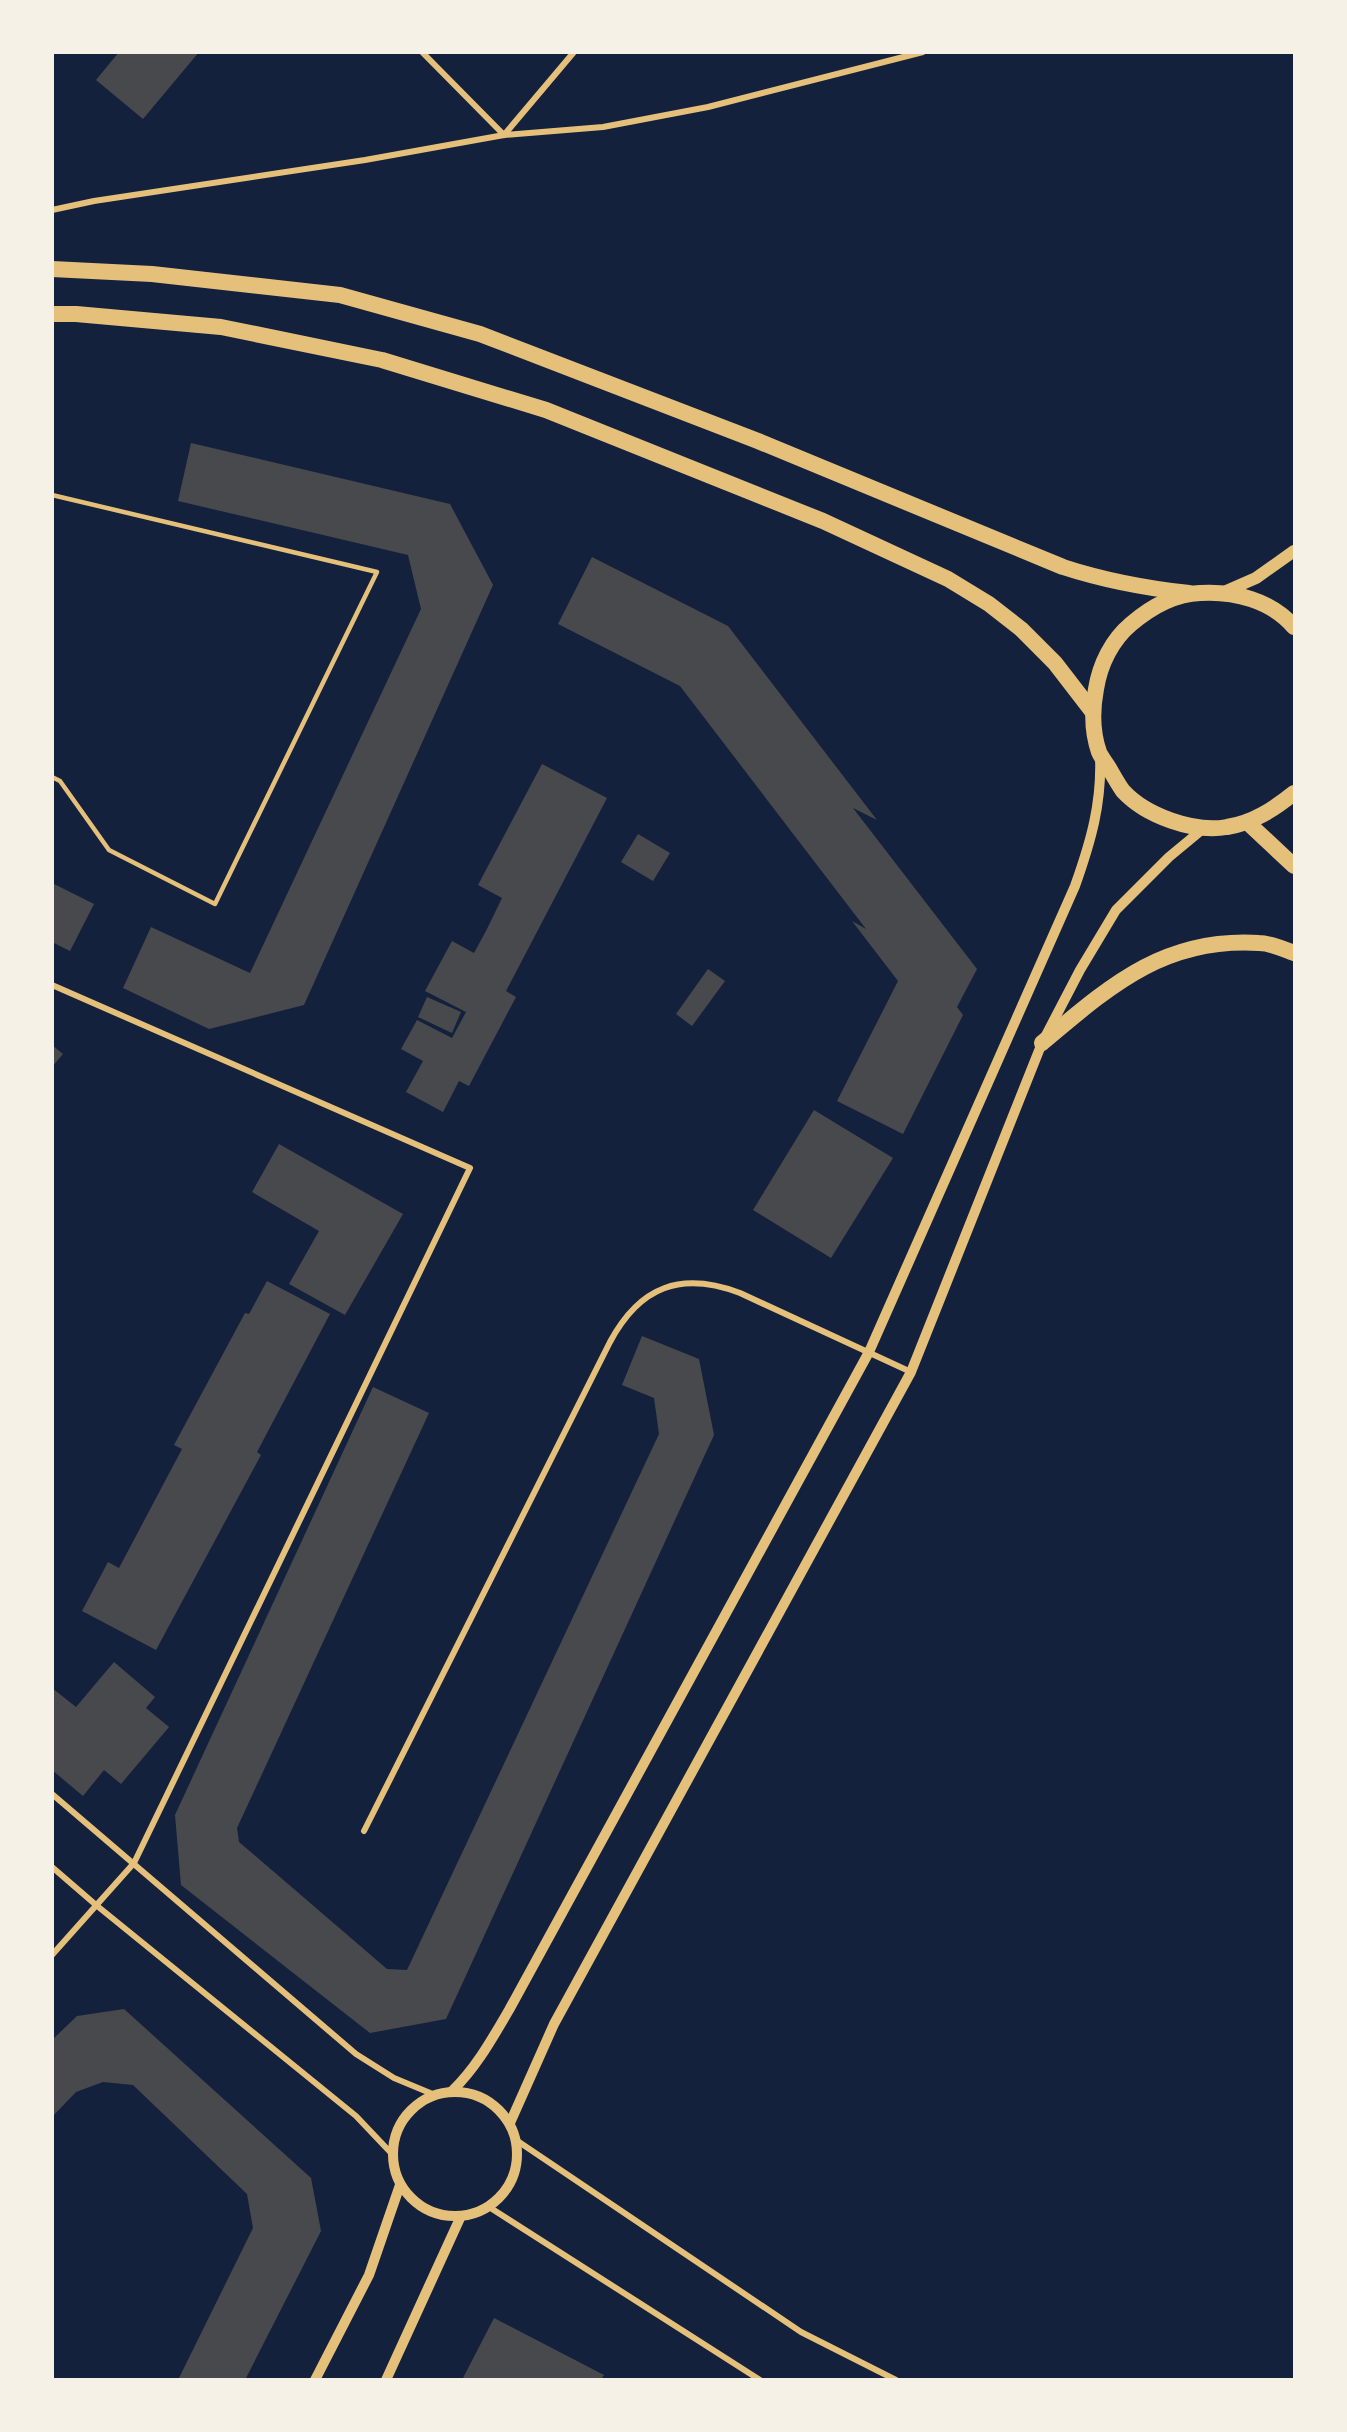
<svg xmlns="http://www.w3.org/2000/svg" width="1347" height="2432" font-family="'Fira Sans',sans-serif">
  <rect width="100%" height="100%" fill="#14213d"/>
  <g fill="#48494c">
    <polygon points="119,52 199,52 143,119 96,80"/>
    <polygon points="191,443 450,504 493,585 304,1005 209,1029 123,988 151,927 250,973 421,609 408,555 178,501"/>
    <polygon points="592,557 728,626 877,820 853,808 977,969 957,1007 963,1015 903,1134 837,1101 898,981 852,921 866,929 680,686 558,624"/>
    <polygon points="542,764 607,798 506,991 516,997 469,1086 459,1081 443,1112 406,1092 423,1061 401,1049 417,1020 452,1038 466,1012 425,991 452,941 474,953 487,929 502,898 478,885"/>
    <polygon points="638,834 670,853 653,881 621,862"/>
    <polygon points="52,883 94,904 70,951 52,942"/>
    <polygon points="708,969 725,981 692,1026 676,1014"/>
    <polygon points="427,997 461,1012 452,1033 418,1017"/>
    <polygon points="52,1045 63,1054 52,1067"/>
    <polygon points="814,1110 893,1158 831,1258 753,1210"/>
    <polygon points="279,1144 403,1214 345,1315 289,1284 319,1231 252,1192"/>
    <polygon points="267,1281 330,1314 257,1452 261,1455 156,1650 82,1611 108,1562 119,1568 182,1449 174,1445 245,1313 249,1314"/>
    <polygon points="642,1336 699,1359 714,1435 446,2019 370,2033 181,1885 175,1815 373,1387 429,1413 237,1828 239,1842 387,1969 407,1970 659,1434 654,1398 622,1385"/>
    <polygon points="114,1662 155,1697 146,1708 169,1727 121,1784 104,1770 83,1796 52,1770 52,1688 76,1707"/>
    <polygon points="124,2009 311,2178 321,2231 245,2380 178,2380 253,2228 247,2194 133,2085 103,2082 76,2092 52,2117 52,2040 77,2016"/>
    <polygon points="494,2318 604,2375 601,2380 462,2380"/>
  </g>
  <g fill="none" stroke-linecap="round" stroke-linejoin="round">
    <polyline stroke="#e5c07b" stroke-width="4.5" points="52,495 377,572 215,904 109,850 60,781 52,777"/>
    <g stroke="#e5c07b" stroke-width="6">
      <polyline points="422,52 504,135 574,52"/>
      <polyline points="52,210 94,201 365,160 504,135 603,127 708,107 923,52"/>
      <polyline points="52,985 470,1168 134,1863 52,1955"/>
      <polyline points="52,1794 356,2054 394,2078 435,2095"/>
      <path d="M364 1831 610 1342C640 1286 681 1271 740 1293L911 1372"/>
      <polyline points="52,1867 96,1905 356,2116 393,2155"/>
      <polyline points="516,2140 801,2332 896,2380"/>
      <polyline points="489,2207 760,2380"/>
    </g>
    <g stroke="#e5c07b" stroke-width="10">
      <path d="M452 2091C476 2068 492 2039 509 2010L869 1352 1075 886C1091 841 1102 803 1100 756"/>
      <circle cx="455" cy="2154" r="62"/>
      <polyline points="510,2123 554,2024 911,1372 1042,1043 1080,970 1116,910 1169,857 1204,828"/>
      <polyline points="315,2380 369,2275 400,2185"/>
      <polyline points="386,2380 461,2216"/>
    </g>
    <polyline stroke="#e5c07b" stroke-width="12" points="1224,592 1256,578 1294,551"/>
    <g stroke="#e5c07b" stroke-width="16">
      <path d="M52 269 152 274 340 295 480 334 758 441 1063 567C1106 581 1144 588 1189 593"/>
      <polyline points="52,314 76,314 221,327 382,360 546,410 823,521 948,579 989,604 1021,629 1055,663 1092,711"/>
      <path d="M1294 627C1271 600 1234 591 1200 593 1174 594 1151 607 1131 624 1112 640 1100 664 1096 689 1092 710 1092 732 1099 752 1101 757 1106 763 1109 768 1113 775 1118 784 1123 791 1146 816 1194 833 1227 827 1253 823 1274 809 1294 793"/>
      <polyline points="1247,822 1294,866"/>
      <path d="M1042 1043C1110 986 1164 937 1259 943 1271 943 1283 949 1294 953"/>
    </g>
  </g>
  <rect width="1347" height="2432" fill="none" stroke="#f6f1e7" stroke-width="108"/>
</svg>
